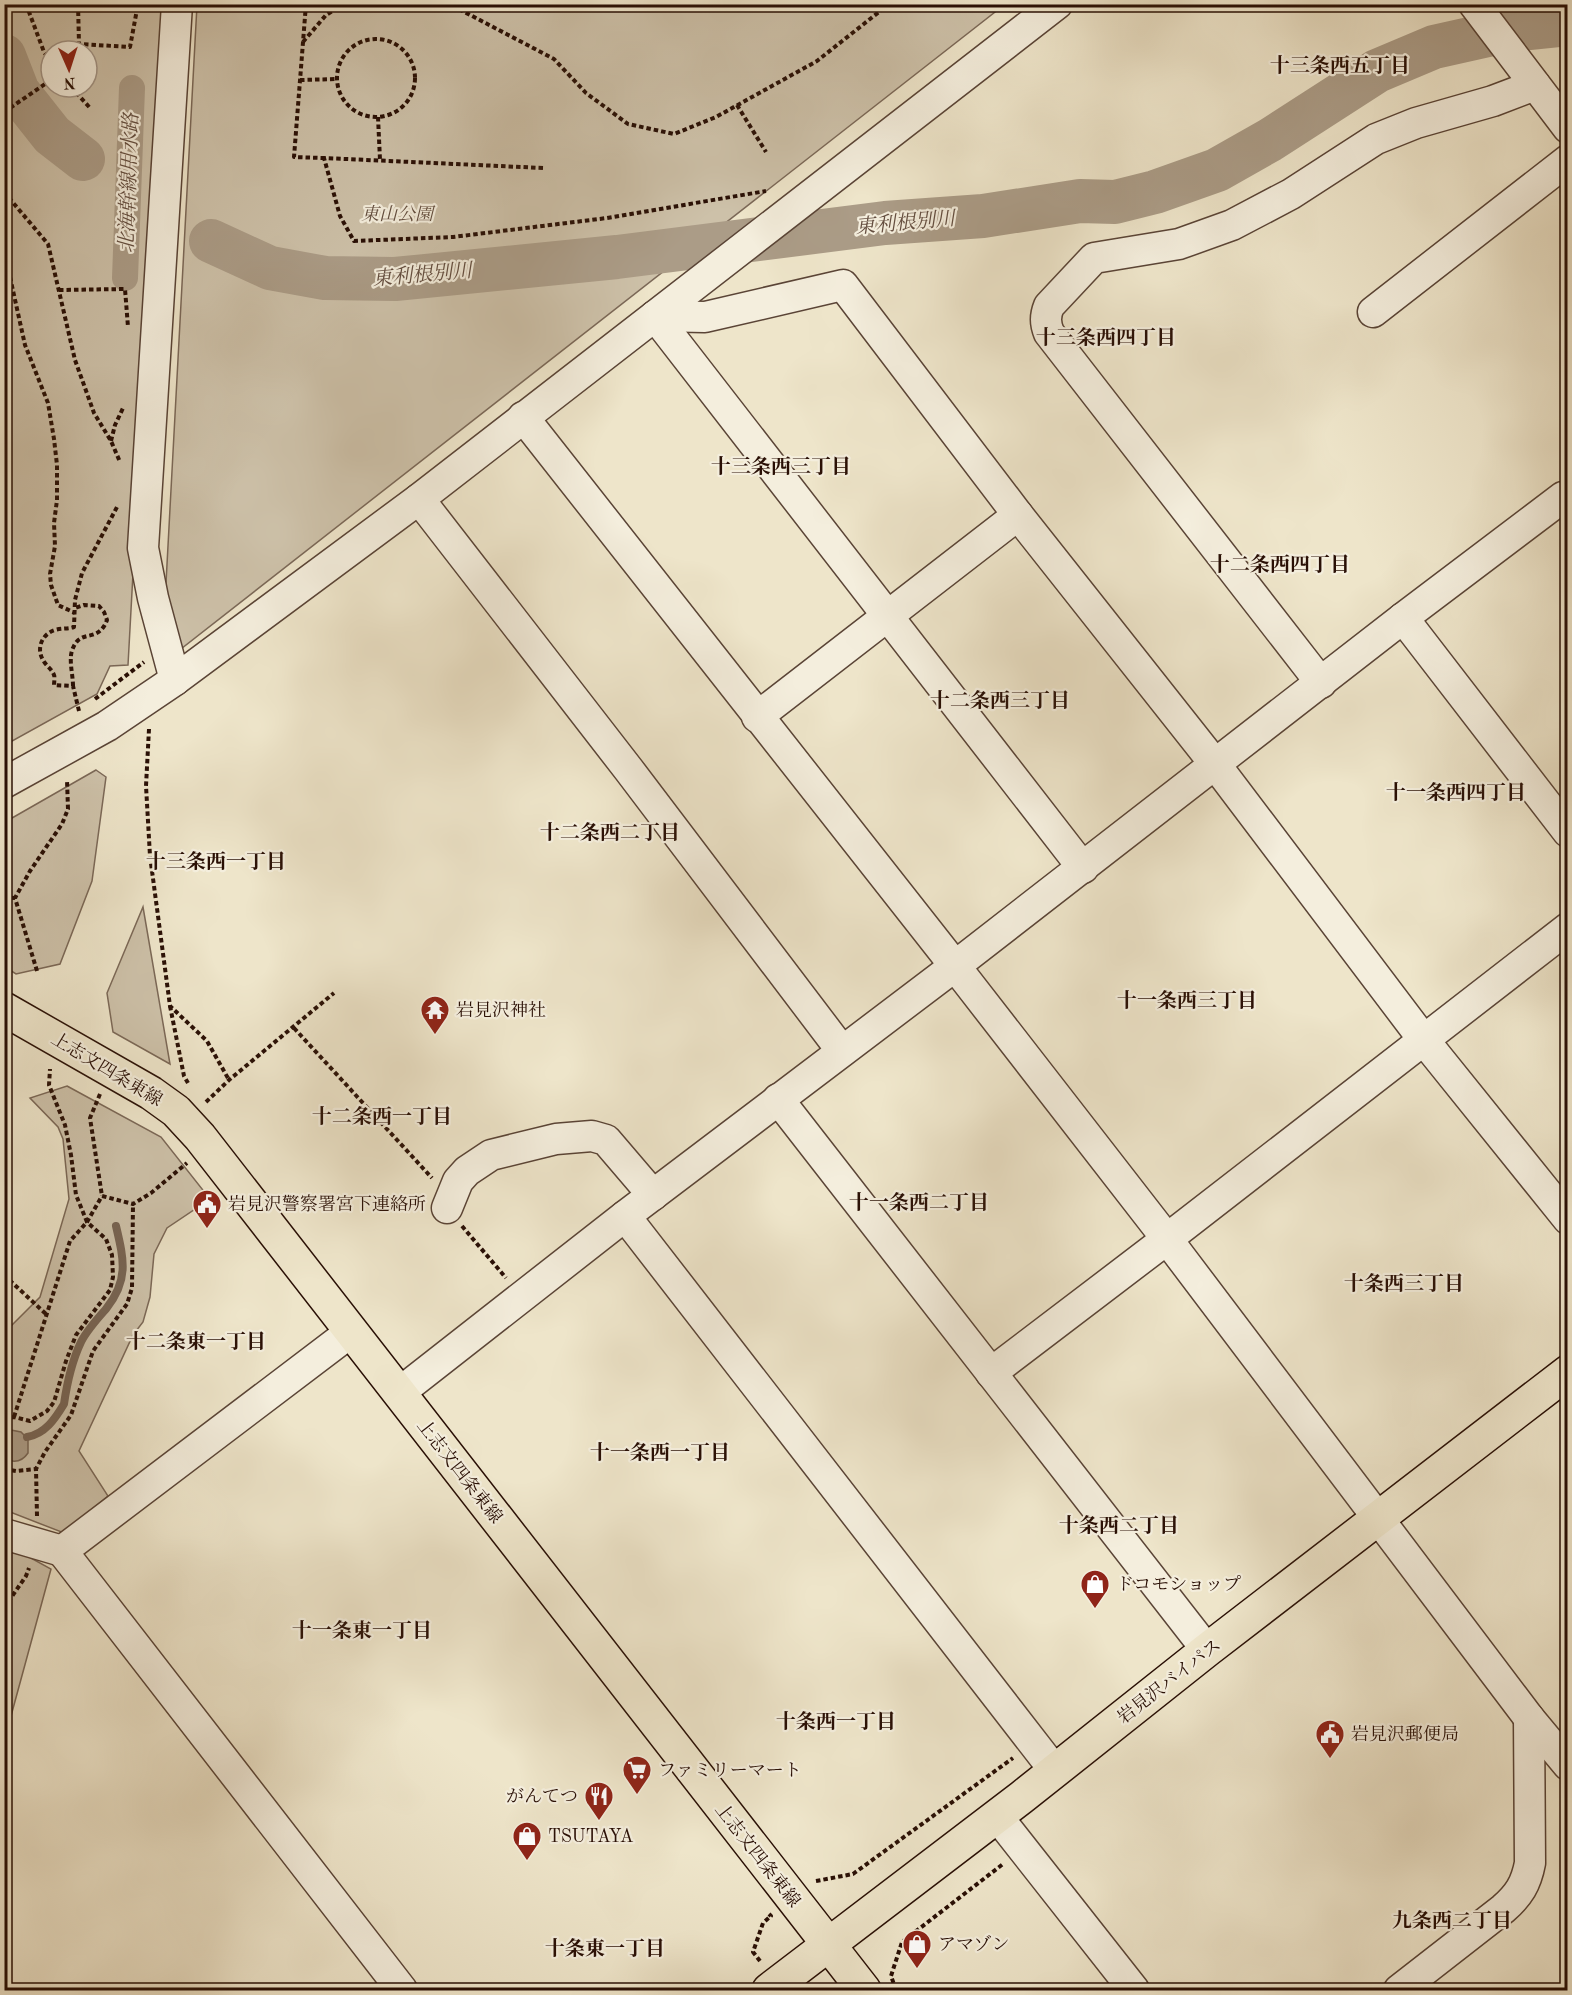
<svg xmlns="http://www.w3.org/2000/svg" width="1572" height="1995" font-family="'Old Standard TT','Noto Serif JP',serif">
  <rect width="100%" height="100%" fill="#eee5ca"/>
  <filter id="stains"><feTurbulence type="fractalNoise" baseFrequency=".00333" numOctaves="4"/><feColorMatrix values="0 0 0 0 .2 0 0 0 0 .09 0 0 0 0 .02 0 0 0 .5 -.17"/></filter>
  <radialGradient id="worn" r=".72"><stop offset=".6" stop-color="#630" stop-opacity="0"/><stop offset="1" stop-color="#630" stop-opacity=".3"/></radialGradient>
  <g fill="#cdc1a9" stroke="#7b6857" stroke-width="1.5" fill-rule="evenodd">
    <path d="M4 5H164L128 665 110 666 97 694 5 745ZM51 51H87V87H51Z"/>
    <polygon points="197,5 1004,5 177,652 163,639"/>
    <polygon points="96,770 106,777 92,881 60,964 16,974 5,967 5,822"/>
    <polygon points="143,907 170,1064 113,1032 107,993"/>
    <polygon points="67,1086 161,1137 210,1199 167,1228 154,1254 150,1297 143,1322 133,1335 79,1451 108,1496 64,1533 5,1510 4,1333 40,1297 69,1199 63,1139 58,1127 30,1098"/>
    <polygon points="5,1548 20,1552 51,1569 5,1738"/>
  </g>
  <path fill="#ab9c87" stroke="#776453" stroke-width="1.5" d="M11 1430 21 1432 28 1439V1453C22 1462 14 1463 5 1459V1433Z"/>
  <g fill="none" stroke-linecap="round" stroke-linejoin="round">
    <path stroke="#776453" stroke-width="8" d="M27 1437C45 1434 55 1419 64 1404 67 1383 72 1361 81 1342 87 1330 97 1319 106 1309 129 1280 124 1260 116 1226"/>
    <polyline stroke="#ab9c87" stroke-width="26" points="125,278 132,88"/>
    <g stroke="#ab9c87" stroke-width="44">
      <polyline points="4,56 18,92 52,135 83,159"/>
      <polyline points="211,241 270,268 325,278 395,279 617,257 885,223 983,216 1080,201 1115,202 1155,192 1217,170 1270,140 1377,71 1434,47 1510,30 1568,24"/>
    </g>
    <g stroke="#5a4436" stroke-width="33">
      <g id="minor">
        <polyline points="1474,4 1568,128"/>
        <polyline points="1373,312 1568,160"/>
        <polyline points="655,316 705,317 843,285 1018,515 1215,764 1423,1039 1568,1219"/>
        <polyline points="655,316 1083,868"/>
        <polyline points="523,417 955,966 1403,618 1563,497"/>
        <polyline points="419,499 629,770 842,1051"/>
        <polyline points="1403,618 1568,832"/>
        <polyline points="175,680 153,598 143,548 177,4"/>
        <path d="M1321 683 1049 333C1045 323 1045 316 1049 306L1094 258 1179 244 1232 225 1291 194 1376 139 1416 123 1493 101 1535 85"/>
        <polyline points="757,717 1018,515"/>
        <polyline points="4,783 107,726 175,680 419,499 1057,4"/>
        <polyline points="778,1099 1207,1650"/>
        <polyline points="447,1208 458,1181 467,1171 491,1155 556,1139 592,1136 606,1140 653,1195"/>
        <polyline points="625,1216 1055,1771"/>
        <polyline points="352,1331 62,1551 402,1990"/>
        <polyline points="991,1373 1167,1239 1568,928"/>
        <polyline points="399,1393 625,1216 955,966 1167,1239 1529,1718 1568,1765"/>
        <polyline points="4,1534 62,1551"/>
        <polyline points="997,1816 1134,1990"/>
        <path d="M1399 1990 1503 1909C1519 1895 1526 1884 1530 1863L1529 1718"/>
      </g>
    </g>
    <g stroke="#290f05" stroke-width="36">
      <polyline id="major" points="4,1009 151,1093 176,1111 200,1137 864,1990"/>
    </g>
    <g stroke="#290f05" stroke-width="36">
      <polyline id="highway" points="769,1990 1022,1797 1207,1650 1568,1372"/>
    </g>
    <g stroke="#290f05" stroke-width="4" stroke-dasharray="4.5 3" stroke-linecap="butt">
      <polyline points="26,4 44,52 51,62"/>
      <polyline points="78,4 79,44 130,47 138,4"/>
      <polyline points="306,4 294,157 324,158"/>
      <polyline points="445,4 455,7 554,59 586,93 628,124 674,134 716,117 817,61 889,4"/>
      <circle cx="376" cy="78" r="39"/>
      <polyline points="303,42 326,15 344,4"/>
      <polyline points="79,44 80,51"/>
      <polyline points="300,80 337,79"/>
      <polyline points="71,87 91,109"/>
      <polyline points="737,105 766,152"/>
      <polyline points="4,112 51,80"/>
      <polyline points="378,117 380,160"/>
      <polyline points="543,168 324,158 340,216 354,241 453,237 607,218 766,191"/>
      <polyline points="4,192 48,244 75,360 94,413 111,441 120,462"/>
      <polyline points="4,264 8,268 25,345 48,403 54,439 57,465 57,500 54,523 55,546 50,574 51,585 58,605 75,613"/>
      <polyline points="59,290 125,289 128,327"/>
      <polyline points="111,441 115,425 124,406"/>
      <path d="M73 686C73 674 68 658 73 648 81 628 98 644 107 620L104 612 99 606 84 605 75 608"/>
      <polyline points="95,699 144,662"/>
      <path d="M79 711 73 686 54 685C54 683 55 677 54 675 52 669 46 666 43 660 36 648 42 634 55 630 62 628 68 629 74 627L75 600 82 573 117 507"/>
      <polyline points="149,729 146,786 150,856 170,1006 207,1041 229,1080"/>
      <polyline points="4,897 15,898"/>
      <polyline points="37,971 15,898 30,871 62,824 68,809 67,780"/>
      <polyline points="170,1006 184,1076 188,1083"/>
      <polyline points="294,1028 432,1178"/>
      <polyline points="100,1094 90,1118 102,1196 133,1204 151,1193 187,1163"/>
      <polyline points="206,1102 229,1080 334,993"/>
      <polyline points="462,1226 506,1278"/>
      <polyline points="4,1275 47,1315"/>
      <polyline points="14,1417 70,1241 87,1222 76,1195 71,1155 65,1125 49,1085 50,1069"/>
      <polyline points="4,1419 14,1417 30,1421 47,1411 54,1402 66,1361 76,1335 110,1290 113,1277 112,1255 106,1239 87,1222 102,1196"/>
      <polyline points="4,1469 16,1471 36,1469"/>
      <polyline points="37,1516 36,1469 45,1452 71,1415 93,1351 127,1304 132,1288 133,1204"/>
      <polyline points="4,1608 26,1576 29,1568"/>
      <polyline points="816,1881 853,1874 1013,1758"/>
      <polyline points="760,1961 753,1952 763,1923 771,1916 769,1914"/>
      <polyline points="896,1990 891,1976 902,1942 1003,1864"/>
    </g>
    <use href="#minor" stroke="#f4eedd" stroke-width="30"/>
    <use href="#major" stroke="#eee5ca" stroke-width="33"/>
    <use href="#highway" stroke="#eee5ca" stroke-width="33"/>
  </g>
  <defs>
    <g id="temple-pin" transform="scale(1.5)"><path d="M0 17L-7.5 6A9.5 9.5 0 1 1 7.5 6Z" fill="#8f2418" stroke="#f4eedd"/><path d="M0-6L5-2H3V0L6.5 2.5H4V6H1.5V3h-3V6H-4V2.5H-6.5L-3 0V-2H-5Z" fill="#fff"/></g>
    <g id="civic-pin" transform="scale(1.5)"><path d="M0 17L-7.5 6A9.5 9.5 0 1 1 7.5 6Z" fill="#8f2418" stroke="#f4eedd"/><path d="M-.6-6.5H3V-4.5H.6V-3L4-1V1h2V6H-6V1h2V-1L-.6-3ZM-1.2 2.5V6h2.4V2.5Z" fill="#fff"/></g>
    <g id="shop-pin" transform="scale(1.5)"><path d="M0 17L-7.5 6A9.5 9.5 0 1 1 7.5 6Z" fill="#8f2418" stroke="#f4eedd"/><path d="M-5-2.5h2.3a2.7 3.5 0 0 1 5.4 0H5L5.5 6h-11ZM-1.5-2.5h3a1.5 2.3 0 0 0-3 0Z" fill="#fff"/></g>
    <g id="supermarket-pin" transform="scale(1.5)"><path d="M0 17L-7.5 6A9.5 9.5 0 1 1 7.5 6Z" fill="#8f2418" stroke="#f4eedd"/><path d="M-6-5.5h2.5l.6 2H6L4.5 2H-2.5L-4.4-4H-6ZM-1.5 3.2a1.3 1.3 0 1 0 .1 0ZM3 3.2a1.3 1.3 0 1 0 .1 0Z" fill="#fff"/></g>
    <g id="restaurant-pin" transform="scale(1.5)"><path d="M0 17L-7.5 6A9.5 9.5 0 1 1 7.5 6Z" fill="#8f2418" stroke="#f4eedd"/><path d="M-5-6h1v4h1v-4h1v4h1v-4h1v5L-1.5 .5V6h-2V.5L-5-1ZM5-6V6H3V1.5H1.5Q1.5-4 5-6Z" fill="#fff"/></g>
  </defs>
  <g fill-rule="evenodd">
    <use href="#temple-pin" x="435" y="1010"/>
    <use href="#civic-pin" x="207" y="1204"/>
    <use href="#shop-pin" x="1095" y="1584"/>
    <use href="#civic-pin" x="1330" y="1734"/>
    <use href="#supermarket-pin" x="637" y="1770"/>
    <use href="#restaurant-pin" x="599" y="1796"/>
    <use href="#shop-pin" x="527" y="1836"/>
    <use href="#shop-pin" x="917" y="1944"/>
  </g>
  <g text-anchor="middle" stroke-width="4.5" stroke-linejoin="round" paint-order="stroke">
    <g font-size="18" font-style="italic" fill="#624d3e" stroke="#f4eedd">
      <text x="397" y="220">東山公園</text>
    </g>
    <g font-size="18" fill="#290f05" stroke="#f4eedd" text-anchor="start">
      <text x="456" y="1016">岩見沢神社</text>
      <text x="228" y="1210">岩見沢警察署宮下連絡所</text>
      <text x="1116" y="1590">ドコモショップ</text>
      <text x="1351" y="1740">岩見沢郵便局</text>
      <text x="658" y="1776">ファミリーマート</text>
      <text x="578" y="1802" text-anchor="end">がんてつ</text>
      <text x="548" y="1842">TSUTAYA</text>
      <text x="938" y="1950">アマゾン</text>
    </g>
    <g font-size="18" fill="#290f05" stroke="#f4eedd">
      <text transform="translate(107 1069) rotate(31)" y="6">上志文四条東線</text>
      <text transform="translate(460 1471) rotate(52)" y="6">上志文四条東線</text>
      <text transform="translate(1169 1681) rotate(-38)" y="6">岩見沢バイパス</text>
      <text transform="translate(758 1855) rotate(52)" y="6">上志文四条東線</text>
    </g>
    <g font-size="20" font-weight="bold" fill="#290f05" stroke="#f4eedd">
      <text x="1340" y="72">十三条西五丁目</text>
      <text x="1106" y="344">十三条西四丁目</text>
      <text x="781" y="473">十三条西三丁目</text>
      <text x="1280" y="571">十二条西四丁目</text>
      <text x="1000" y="707">十二条西三丁目</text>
      <text x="1456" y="799">十一条西四丁目</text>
      <text x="610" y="839">十二条西二丁目</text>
      <text x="216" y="868">十三条西一丁目</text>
      <text x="1187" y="1007">十一条西三丁目</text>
      <text x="382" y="1123">十二条西一丁目</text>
      <text x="919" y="1209">十一条西二丁目</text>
      <text x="1404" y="1290">十条西三丁目</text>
      <text x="196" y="1348">十二条東一丁目</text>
      <text x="660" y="1459">十一条西一丁目</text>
      <text x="1119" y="1532">十条西二丁目</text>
      <text x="362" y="1637">十一条東一丁目</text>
      <text x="836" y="1728">十条西一丁目</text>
      <text x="1452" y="1927">九条西二丁目</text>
      <text x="605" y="1955">十条東一丁目</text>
    </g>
    <g font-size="20" font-style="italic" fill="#644e40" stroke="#f4eedd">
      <text transform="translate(128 183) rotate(-88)" y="7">北海幹線用水路</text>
      <text transform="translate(905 222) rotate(-5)" y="7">東利根別川</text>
      <text transform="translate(422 274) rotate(-5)" y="7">東利根別川</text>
    </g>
  </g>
  <rect width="1572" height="1995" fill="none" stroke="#eee5ca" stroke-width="24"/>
  <rect x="6" y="6" width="1560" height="1983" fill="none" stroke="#290f05" stroke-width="3"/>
  <rect x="12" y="12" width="1548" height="1971" fill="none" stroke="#290f05" stroke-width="1.5"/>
  <g transform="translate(69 69) rotate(177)"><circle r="28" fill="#f4eedd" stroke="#a39587" stroke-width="1.5"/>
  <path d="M0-4.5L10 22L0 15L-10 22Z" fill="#8f2418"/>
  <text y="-9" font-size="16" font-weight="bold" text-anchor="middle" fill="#290f05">N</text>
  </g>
  <rect width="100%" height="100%" filter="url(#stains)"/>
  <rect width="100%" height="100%" fill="url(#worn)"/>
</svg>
